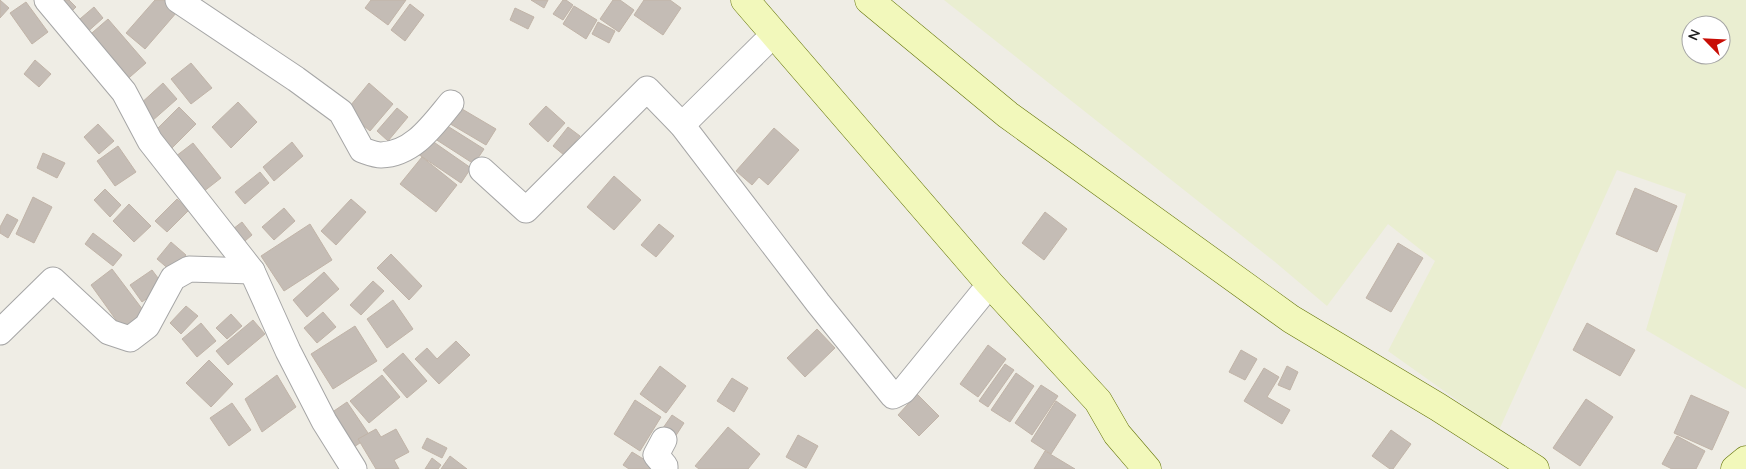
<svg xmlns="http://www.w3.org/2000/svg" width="1746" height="469" font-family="Quicksand,sans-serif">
  <rect width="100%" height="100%" fill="#efede5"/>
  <path fill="#eaeed1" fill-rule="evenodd" d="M944 0H1746V389L1646 330 1686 194 1617 170 1499 430 1388 351 1435 261 1388 224 1327 306 1275 262ZM1691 25H1721V55H1691Z"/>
  <g fill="#c4bcb5" stroke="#c1b4a8">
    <polygon points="0,0 9,8 0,18"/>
    <polygon points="60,0 69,0 76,7 68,15"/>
    <polygon points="155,0 164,0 177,12 145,49 126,33"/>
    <polygon points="371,0 406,0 388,25 365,8"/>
    <polygon points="531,0 548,0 544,8"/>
    <polygon points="563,0 566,0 573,5 563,20 553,14"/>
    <polygon points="613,0 620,0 634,10 619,32 600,19"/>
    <polygon points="644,0 670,0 681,8 663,35 634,15"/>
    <polygon points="26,2 48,32 32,44 10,13"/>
    <polygon points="410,4 424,15 405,41 391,30"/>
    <polygon points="574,6 597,20 586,39 563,24"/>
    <polygon points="94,7 103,18 84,35 74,24"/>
    <polygon points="515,8 534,17 528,29 510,20"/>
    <polygon points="108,19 146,63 123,83 85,39"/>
    <polygon points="598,22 615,31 609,43 592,34"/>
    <polygon points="35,60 51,74 39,87 24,74"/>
    <polygon points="191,63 212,88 191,104 171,79"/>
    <polygon points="163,83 177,99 152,121 138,106"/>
    <polygon points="369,83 393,104 370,131 346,111"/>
    <polygon points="238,102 257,122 231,148 212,127"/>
    <polygon points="457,106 496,129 486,145 447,122"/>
    <polygon points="546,106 565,123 548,142 529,124"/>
    <polygon points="179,107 196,124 172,148 155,131"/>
    <polygon points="397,108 408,117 388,141 377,131"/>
    <polygon points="438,120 484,149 474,164 429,135"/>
    <polygon points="98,124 114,141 99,154 84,137"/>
    <polygon points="568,127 580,136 564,155 553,146"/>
    <polygon points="774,128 799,150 768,185 759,177 752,185 736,171"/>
    <polygon points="425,136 471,168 461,183 415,152"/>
    <polygon points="292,142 303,156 274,181 263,167"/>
    <polygon points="193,143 221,178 199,195 171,160"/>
    <polygon points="118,146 136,172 115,186 97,161"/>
    <polygon points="43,153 65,163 57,178 37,168"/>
    <polygon points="422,157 457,185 436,212 400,184"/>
    <polygon points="260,172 269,183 245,204 235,192"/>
    <polygon points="614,176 641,200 614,230 587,207"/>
    <polygon points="1635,188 1677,206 1657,252 1616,234"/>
    <polygon points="105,189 121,205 110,217 94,200"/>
    <polygon points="33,197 52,207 34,243 16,234"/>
    <polygon points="177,199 189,210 167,232 155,221"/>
    <polygon points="351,199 366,212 336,245 321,231"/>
    <polygon points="129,204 151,226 134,242 113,221"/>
    <polygon points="284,208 295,221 274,240 262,227"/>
    <polygon points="1045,212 1067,229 1044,260 1022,243"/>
    <polygon points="7,214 18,220 8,238 0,233 0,227"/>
    <polygon points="242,222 252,235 239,246 229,232"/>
    <polygon points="310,224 332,260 284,291 261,256"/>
    <polygon points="659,224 674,236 656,257 641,245"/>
    <polygon points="93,233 122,255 113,266 85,244"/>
    <polygon points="171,242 186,255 171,271 157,259"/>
    <polygon points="1398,243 1423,258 1391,312 1366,298"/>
    <polygon points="391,254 422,286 409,300 377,268"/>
    <polygon points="112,269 146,314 124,331 91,285"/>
    <polygon points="152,270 164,286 142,302 130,285"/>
    <polygon points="324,272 339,289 307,317 293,300"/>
    <polygon points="373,281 384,291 361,315 350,305"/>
    <polygon points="393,300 413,329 387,348 367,319"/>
    <polygon points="186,306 198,316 181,334 170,323"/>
    <polygon points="323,312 336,327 317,343 304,328"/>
    <polygon points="231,314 242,326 227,339 216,328"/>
    <polygon points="253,320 265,334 228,365 216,351"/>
    <polygon points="201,323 216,341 197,357 182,339"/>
    <polygon points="1587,323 1635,350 1620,376 1573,350"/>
    <polygon points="355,326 377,361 333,389 311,354"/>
    <polygon points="817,329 835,348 805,377 787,358"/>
    <polygon points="456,341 470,355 439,384 415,359 427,348 437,359"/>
    <polygon points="988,345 1006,359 978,397 960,384"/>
    <polygon points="1241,350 1257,359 1245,380 1229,372"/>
    <polygon points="403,353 427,381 407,398 383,370"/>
    <polygon points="209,360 233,384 211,407 186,383"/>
    <polygon points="1005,364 1014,370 988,407 979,401"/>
    <polygon points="660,366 686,386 666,413 640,394"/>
    <polygon points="1287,366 1298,372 1290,390 1278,385"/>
    <polygon points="1264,368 1279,377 1267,397 1290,410 1282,424 1244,401"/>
    <polygon points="1016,373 1034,386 1010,422 991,410"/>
    <polygon points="277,375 296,407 262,432 245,399"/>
    <polygon points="382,375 400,397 369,423 350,401"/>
    <polygon points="732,378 748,388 734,412 717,401"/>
    <polygon points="1041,385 1058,396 1032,435 1015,423"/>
    <polygon points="917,394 939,416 919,436 898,415"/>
    <polygon points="1691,395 1729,412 1712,450 1674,433"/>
    <polygon points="1586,399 1613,417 1580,466 1553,448"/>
    <polygon points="635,400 661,417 640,451 614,434"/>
    <polygon points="1056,401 1076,415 1051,454 1031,441"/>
    <polygon points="347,402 370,436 354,447 331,413"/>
    <polygon points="232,403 251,430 229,446 210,418"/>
    <polygon points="672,415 684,423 675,437 663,428"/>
    <polygon points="728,427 760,454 748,469 699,469 695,466"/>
    <polygon points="376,429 381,437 396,429 409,452 394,460 399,469 376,469 358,439"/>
    <polygon points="1391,430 1411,444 1393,469 1390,469 1372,456"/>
    <polygon points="798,435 818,446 806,468 786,457"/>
    <polygon points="1677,436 1705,451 1696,469 1672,469 1662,464"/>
    <polygon points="427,438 447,448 442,458 422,448"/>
    <polygon points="1045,451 1075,469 1034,469"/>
    <polygon points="632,452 658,468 657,469 629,469 623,465"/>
    <polygon points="450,456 467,469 441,469"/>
    <polygon points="432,458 441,465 438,469 425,469"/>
  </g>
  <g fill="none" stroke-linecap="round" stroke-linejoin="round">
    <g stroke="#a6a6a6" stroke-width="27">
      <g id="street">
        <polyline points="47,0 124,92 150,141 252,271 288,351 324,421 354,469"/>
        <path d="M178 0 296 79 341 112 362 150C368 152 375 155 381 155 413 154 432 126 451 103"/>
        <polyline points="682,125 773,35"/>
        <polyline points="482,170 526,210 647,89 682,125 818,303 893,396 903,391 990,284"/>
        <polyline points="0,332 53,280 109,332 130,339 147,326 173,278 189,269 252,271"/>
        <polyline points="664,440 656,455 665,466 665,469"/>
      </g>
    </g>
    <g stroke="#647408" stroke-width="29">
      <g id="secondary">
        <polyline points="745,0 990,284 1098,401 1117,434 1147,469"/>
        <polyline points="869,0 1008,115 1291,319 1438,407 1535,469"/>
        <polyline points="1735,469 1746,460"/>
      </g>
    </g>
    <use href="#street" stroke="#fff" stroke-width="25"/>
    <use href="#secondary" stroke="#f2f8bb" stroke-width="28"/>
  </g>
  <g transform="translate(1706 40) rotate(294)"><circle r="24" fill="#ffffff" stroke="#a5a5a5"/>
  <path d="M0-4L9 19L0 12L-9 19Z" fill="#c80e06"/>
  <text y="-8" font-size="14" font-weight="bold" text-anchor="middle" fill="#1f1f1f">N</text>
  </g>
</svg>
